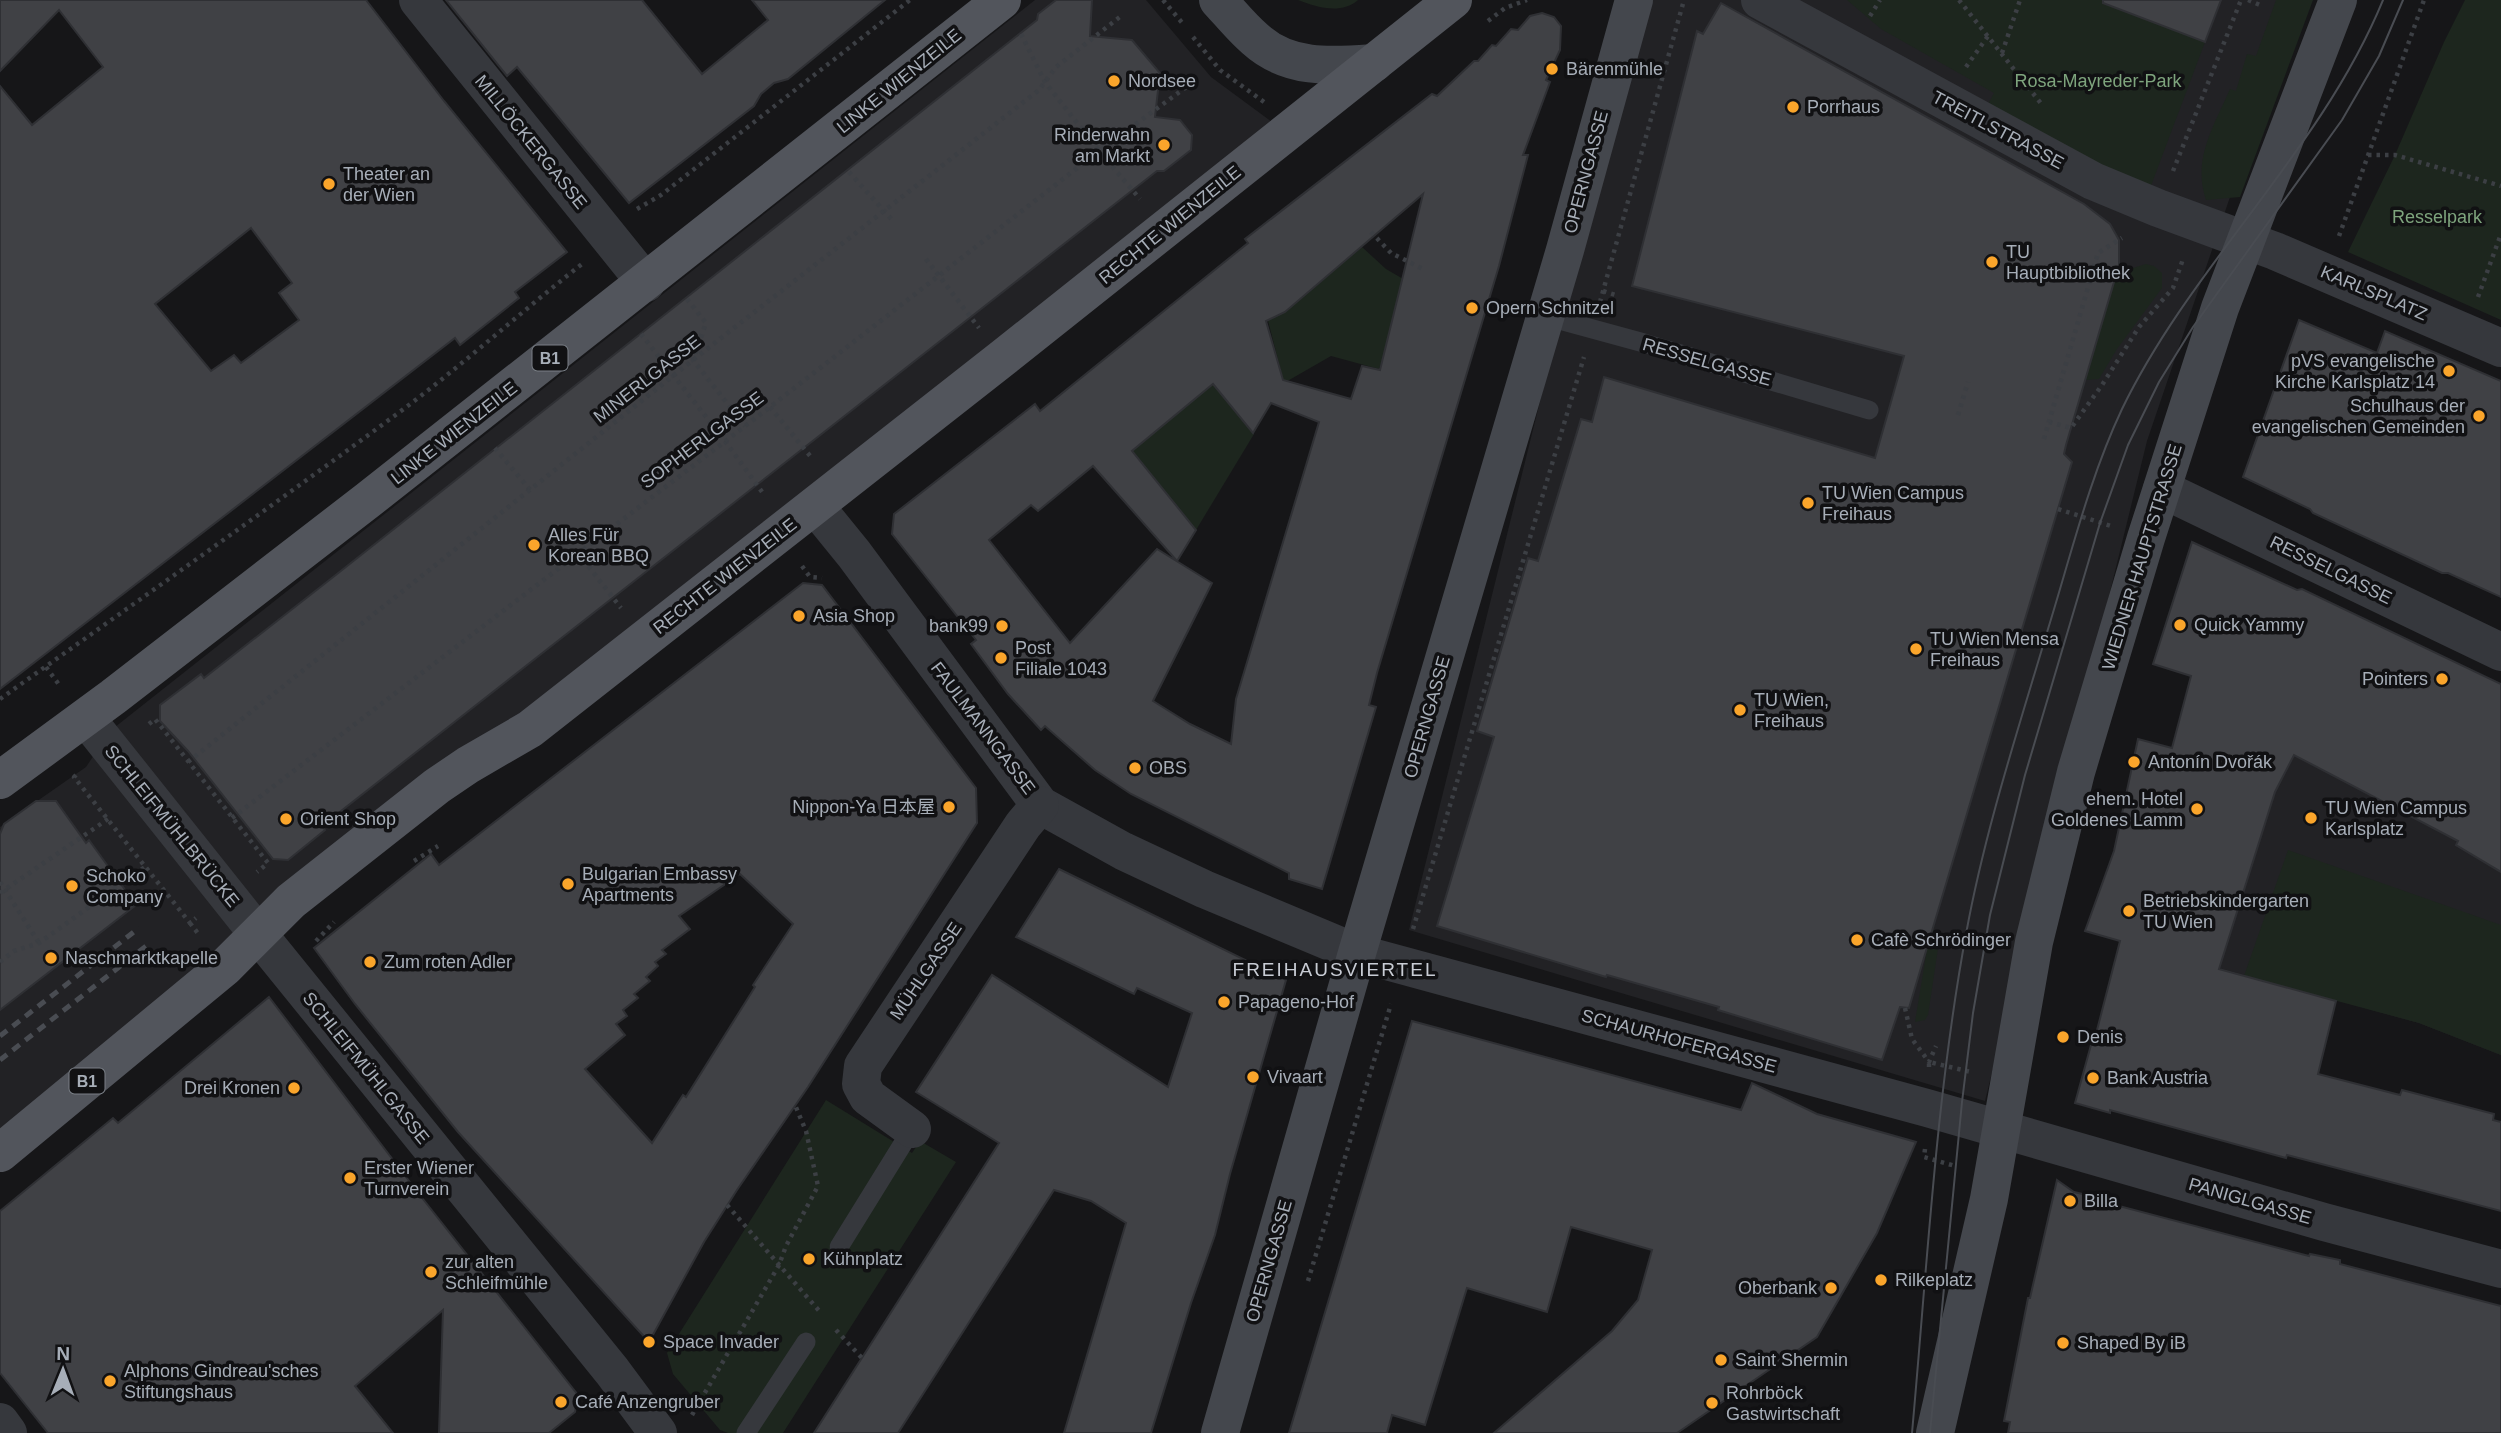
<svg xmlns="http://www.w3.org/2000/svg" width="2501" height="1433" font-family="Helvetica,'Noto Sans SC',sans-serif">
  <rect width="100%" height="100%" fill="#161618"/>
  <g fill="#222225">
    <polygon points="1035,0 1146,0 1211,77 1291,136 0,1137 0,827 86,767 110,731"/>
    <polygon points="1615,0 2297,0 2147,441 1985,1101 1409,930 1636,14"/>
    <polygon points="2192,542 2297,590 2302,589 2501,684 2501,1055 2419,1023 2085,931 2114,851 2138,739 2172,748 2233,771 2191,676 2153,664"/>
  </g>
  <g fill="#1d261e">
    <path d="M1298 0H1358C1341 15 1316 7 1298 0Z"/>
    <polygon points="1847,0 2164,0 2156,23 2205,42 2149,191 1986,108 1994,93 1881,29"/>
    <path d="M2276 0H2313L2240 197 2206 200C2192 159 2214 126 2230 89L2236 91 2247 54 2256 56Z"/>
    <polygon points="2465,0 2501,0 2501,320 2348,252 2395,155 2444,42"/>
    <polygon points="1248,243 1295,304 1362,247 1386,269 1410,283 1379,369 1331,356 1284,383"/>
    <polygon points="2146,264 2154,266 2162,273 2162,288 2117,349 2099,379 2085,380 2117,273"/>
    <polygon points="1213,384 1254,434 1196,530 1132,451"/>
    <polygon points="2288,850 2501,925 2501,1055 2419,1023 2244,976"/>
    <polygon points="1932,930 1938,932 1940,935 1928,1015 1925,1020 1915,1022 1927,949"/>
    <polygon points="826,1100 912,1153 920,1141 956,1162 783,1433 728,1433 720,1430 673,1374 667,1353"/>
  </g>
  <g fill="#404145" stroke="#2f3034" stroke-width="2" fill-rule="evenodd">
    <path d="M0 0H366L444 101 567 252 515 292 519 298 460 345 455 338 0 689V86L32 125 103 67 59 10 0 71ZM251 228 292 283 279 293 299 320 241 363 234 355 211 371 155 304Z"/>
    <polygon points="446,0 642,0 702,74 768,20 752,0 885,0 788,79 774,83 761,94 754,106 629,203 517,67 507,76"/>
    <polygon points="1056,0 1092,0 1090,36 1132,40 1160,73 1155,117 1180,120 1192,135 1191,150 1164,171 1157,171 322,826 325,830 288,860 273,859 188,751 160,721 160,705 201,674 204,678 337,574 1037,20 1038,14"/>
    <polygon points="2103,0 2221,0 2205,42 2103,3"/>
    <polygon points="1721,3 2084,204 2110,224 2119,240 2119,265 2066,445 2064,454 2072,462 1909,1008 1900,1007 1882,1060 1718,1010 1719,1007 1607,975 1606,977 1437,926 1494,737 1477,731 1528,558 1538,561 1581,419 1592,422 1604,377 1875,458 1904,356 1632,286 1697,31 1703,34"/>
    <path d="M1542 13 1554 17 1561 26 1560 50 1546 80 1550 82 1523 155H1528L1499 266 1377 673 1369 705 1376 707 1322 889 1289 879V873L1131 794 1095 770 1045 726 1041 730 1008 694 971 644 976 640 892 534 894 514 1035 404 1040 411 1248 243 1245 239 1432 94 1437 96 1474 61H1478L1492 45 1496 46 1511 29 1518 30 1530 16ZM1423 194 1380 370 1362 366 1351 399 1283 380 1266 321 1285 312ZM1213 384 1253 433 1271 403 1319 422 1236 699 1231 744 1190 724 1153 701 1212 583 1157 549 1070 643 989 540 1031 505 1038 511 1093 466 1177 561 1196 530 1132 451Z"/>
    <polygon points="2299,320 2377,353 2385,331 2501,381 2501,597 2448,573 2442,573 2313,513 2310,509 2243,477"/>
    <polygon points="2192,542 2297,590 2302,589 2501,684 2501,872 2456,845 2458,841 2294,755 2275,792 2219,969 2336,1001 2318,1074 2400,1095 2402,1090 2494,1114 2493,1120 2501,1122 2501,1211 2287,1155 2286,1158 2110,1110 2110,1113 2075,1103 2094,1034 2096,1034 2120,941 2085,931 2114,851 2138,739 2172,748 2191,676 2153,664"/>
    <path d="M803 583 822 585 976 788 977 823 808 1087 737 1190 704 1242 649 1342 458 1132 355 1004 314 948 431 854 439 865ZM740 874 793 924 753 985 755 987 686 1097 683 1095 652 1143 585 1069 625 1035 616 1024 627 1016 623 1010 638 998 634 994 650 981 646 977 658 966 655 962 666 954 662 950 690 929 679 916Z"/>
    <polygon points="36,801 56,801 86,843 89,840 136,905 0,1010 0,834 4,824"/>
    <polygon points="1059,869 1286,980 1230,1174 1215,1235 1191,1303 1151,1433 1064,1433 1126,1223 1091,1201 1054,1190 898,1433 814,1433 999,1143 916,1092 992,975 1168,1087 1192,1013 1137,988 1134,994 1016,937"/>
    <polygon points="269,997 419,1194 578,1395 575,1412 549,1433 439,1433 443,1310 355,1386 393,1433 48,1433 0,1373 0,1211 113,1118 118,1123"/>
    <polygon points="1412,1021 1741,1110 1752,1083 1817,1114 1916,1142 1877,1233 1817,1337 1677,1433 1494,1433 1612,1331 1638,1300 1652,1250 1571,1227 1547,1312 1467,1288 1425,1425 1392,1415 1387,1433 1289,1433"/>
    <polygon points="2057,1180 2074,1192 2100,1198 2100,1201 2309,1256 2310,1254 2340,1260 2340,1264 2501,1306 2501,1433 2008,1433 2010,1422 2004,1421 2028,1298 2030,1298"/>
  </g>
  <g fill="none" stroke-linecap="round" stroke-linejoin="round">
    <g stroke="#3c3f44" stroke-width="4.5" stroke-dasharray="3.5 5" stroke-linecap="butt">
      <polyline points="1163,0 1184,25"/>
      <polyline points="1959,0 2043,106"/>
      <polyline points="2248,0 2260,5"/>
      <polyline points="1870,16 1880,0"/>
      <polyline points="1488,21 1505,8 1527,0"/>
      <polyline points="1021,34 1045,82 1099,151 1140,199"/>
      <polyline points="1193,37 1220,70 1264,102"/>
      <polyline points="2002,53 2020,0"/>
      <polyline points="1966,67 1988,36"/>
      <polyline points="2368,155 2395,155 2501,186"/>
      <polyline points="2173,171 2241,0"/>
      <polyline points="849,172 894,222"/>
      <polyline points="637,209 661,195 910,0"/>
      <polyline points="1371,232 1391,253 1423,269"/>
      <polyline points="2339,236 2424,0"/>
      <polyline points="926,259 979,328"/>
      <polyline points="1603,291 1619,296"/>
      <polyline points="2478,297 2501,234"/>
      <polyline points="687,299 706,323 693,360 745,426"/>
      <polyline points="1600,302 1684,0"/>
      <polyline points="641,334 725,441 765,496"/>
      <polyline points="770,407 811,457"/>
      <polyline points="1958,415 1968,382"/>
      <polyline points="2049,422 2071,428 2102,385 2139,327 2173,288 2183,259"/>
      <polyline points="2044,439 2098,253 2122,238"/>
      <polyline points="495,448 530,490"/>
      <polyline points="2058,509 2111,526"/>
      <polyline points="578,553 621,608"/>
      <polyline points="802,566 810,577 822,578"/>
      <polyline points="46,667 60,686"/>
      <path d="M0 699C135 603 271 507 405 408 466 362 522 311 582 264"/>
      <polyline points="149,724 155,719 268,863 257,872"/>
      <polyline points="188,762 693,360 1039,90 1056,67 1121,16"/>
      <polyline points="76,775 74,777 190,923 196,918"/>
      <polyline points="232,818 770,407 1099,151 1189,85"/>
      <polyline points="414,861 438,846"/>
      <polyline points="0,882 39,943"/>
      <polyline points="0,893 108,819"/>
      <polyline points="190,923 200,936"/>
      <polyline points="1413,929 1584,357"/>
      <polyline points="316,941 334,922"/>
      <polyline points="0,962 14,951 39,943 145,867"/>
      <polyline points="1905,1008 1912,1039 1929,1062 1936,1046"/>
      <polyline points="1929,1067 1929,1062 1971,1072"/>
      <polyline points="1925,1149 1924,1157 1955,1166"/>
      <polyline points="727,1205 821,1313"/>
      <polyline points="1308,1281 1391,1004"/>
      <polyline points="836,1330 862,1358"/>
      <polyline points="692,1415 779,1265 786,1246 818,1186 806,1131 795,1105"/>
    </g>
    <g stroke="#36383d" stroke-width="19">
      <polyline points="1545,316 1644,343 1869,410"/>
      <polyline points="839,1247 912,1129"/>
      <polyline points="746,1433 806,1342"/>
    </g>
    <g stroke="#36383d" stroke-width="38">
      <polyline points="418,0 646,283"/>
      <polyline points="1760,0 2093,181 2158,208 2275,251 2501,348"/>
      <polyline points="2162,489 2501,652"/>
      <polyline points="815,506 854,554 1040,805 1123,851 1204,889 1357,953 1927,1108 2324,1222 2501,1269"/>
      <polyline points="86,718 258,934"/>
      <polyline points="912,1129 868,1097 861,1084 863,1066 1023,825 1040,805"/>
      <polyline points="0,1422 8,1433"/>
    </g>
    <polyline stroke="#36383d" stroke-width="38" points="258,934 612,1371 658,1433"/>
    <g stroke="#44474d" stroke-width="38">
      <path d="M1218 0C1230 13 1242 28 1255 39 1289 70 1332 66 1374 63"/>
      <polyline points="1220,1433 1357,953 1565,250 1634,0"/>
      <polyline points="1935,1433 1989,1199 2034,942 2076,772 2146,538 2220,308 2338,0"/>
    </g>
    <g stroke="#52555c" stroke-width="38">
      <polyline points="0,780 113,697 368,500 1002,0"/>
      <polyline points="0,1153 225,967 291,901 437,786 468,765 530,729 1004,357 1453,0"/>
    </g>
    <g stroke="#494c52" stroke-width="2">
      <path d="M1912 1433C1927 1268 1936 1096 1966 934 1985 830 2018 730 2048 629 2071 555 2089 479 2122 409 2193 263 2321 151 2383 0"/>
      <polyline points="1930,1433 1962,1102 1973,1013 1990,915 2025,775 2100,523 2128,445 2159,382 2193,327 2342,120 2379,56 2403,0"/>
    </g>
    <g stroke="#494c52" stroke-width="5" stroke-dasharray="9 7" stroke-linecap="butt">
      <polyline points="0,1036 139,928"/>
      <polyline points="0,1060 150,943"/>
    </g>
  </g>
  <g fill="#faa52b" stroke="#111113" stroke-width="2.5">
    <circle cx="1552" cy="69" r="7"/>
    <circle cx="1114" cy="81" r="7"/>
    <circle cx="1793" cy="107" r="7"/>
    <circle cx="1164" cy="145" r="7"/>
    <circle cx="329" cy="184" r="7"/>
    <circle cx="1992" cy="262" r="7"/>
    <circle cx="1472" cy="308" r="7"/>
    <circle cx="2449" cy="371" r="7"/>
    <circle cx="2479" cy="416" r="7"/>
    <circle cx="1808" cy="503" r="7"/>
    <circle cx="534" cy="545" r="7"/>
    <circle cx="799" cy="616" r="7"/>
    <circle cx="2180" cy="625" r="7"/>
    <circle cx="1002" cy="626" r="7"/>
    <circle cx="1916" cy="649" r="7"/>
    <circle cx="1001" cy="658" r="7"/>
    <circle cx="2442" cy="679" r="7"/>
    <circle cx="1740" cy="710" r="7"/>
    <circle cx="2134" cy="762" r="7"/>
    <circle cx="1135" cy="768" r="7"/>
    <circle cx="949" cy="807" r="7"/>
    <circle cx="2197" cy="809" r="7"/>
    <circle cx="2311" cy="818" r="7"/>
    <circle cx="286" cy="819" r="7"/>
    <circle cx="568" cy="884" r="7"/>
    <circle cx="72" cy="886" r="7"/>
    <circle cx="2129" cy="911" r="7"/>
    <circle cx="1857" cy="940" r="7"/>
    <circle cx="51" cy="958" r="7"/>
    <circle cx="370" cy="962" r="7"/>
    <circle cx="1224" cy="1002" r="7"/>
    <circle cx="2063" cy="1037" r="7"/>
    <circle cx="1253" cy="1077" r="7"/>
    <circle cx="2093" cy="1078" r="7"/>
    <circle cx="294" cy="1088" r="7"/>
    <circle cx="350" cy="1178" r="7"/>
    <circle cx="2070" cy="1201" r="7"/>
    <circle cx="809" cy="1259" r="7"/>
    <circle cx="431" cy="1272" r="7"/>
    <circle cx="1881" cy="1280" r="7"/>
    <circle cx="1831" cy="1288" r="7"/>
    <circle cx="649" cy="1342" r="7"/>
    <circle cx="2063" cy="1343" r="7"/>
    <circle cx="1721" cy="1360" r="7"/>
    <circle cx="110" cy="1381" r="7"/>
    <circle cx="561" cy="1402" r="7"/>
    <circle cx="1712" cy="1403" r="7"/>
  </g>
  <g text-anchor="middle" stroke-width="7" stroke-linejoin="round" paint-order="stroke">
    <g fill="#111113" stroke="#7a7f86" stroke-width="2">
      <rect x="532.5" y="345.5" width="35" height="25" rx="5"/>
      <rect x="69.5" y="1068.5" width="35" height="25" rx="5"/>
    </g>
    <g font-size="16" font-weight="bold" fill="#a7aeb8">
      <text x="550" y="364">B1</text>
      <text x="87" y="1087">B1</text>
    </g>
    <g font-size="18" fill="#a7aeb8" stroke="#111113" text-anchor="start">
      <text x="1566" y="75">Bärenmühle</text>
      <text x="1128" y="87">Nordsee</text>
      <text x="1807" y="113">Porrhaus</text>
      <text x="1150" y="141" text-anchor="end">Rinderwahn<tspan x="1150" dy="21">am Markt</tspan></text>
      <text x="343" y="180">Theater an<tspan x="343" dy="21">der Wien</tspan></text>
      <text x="2006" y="258">TU<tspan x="2006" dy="21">Hauptbibliothek</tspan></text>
      <text x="1486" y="314">Opern Schnitzel</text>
      <text x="2435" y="367" text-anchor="end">pVS evangelische<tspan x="2435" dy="21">Kirche Karlsplatz 14</tspan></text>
      <text x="2465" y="412" text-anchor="end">Schulhaus der<tspan x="2465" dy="21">evangelischen Gemeinden</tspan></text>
      <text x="1822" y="499">TU Wien Campus<tspan x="1822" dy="21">Freihaus</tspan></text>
      <text x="548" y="541">Alles Für<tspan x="548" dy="21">Korean BBQ</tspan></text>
      <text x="813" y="622">Asia Shop</text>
      <text x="2194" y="631">Quick Yammy</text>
      <text x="988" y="632" text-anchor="end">bank99</text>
      <text x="1930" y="645">TU Wien Mensa<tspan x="1930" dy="21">Freihaus</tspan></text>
      <text x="1015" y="654">Post<tspan x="1015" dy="21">Filiale 1043</tspan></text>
      <text x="2428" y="685" text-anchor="end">Pointers</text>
      <text x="1754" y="706">TU Wien,<tspan x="1754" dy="21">Freihaus</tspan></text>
      <text x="2148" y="768">Antonín Dvořák</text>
      <text x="1149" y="774">OBS</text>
      <text x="2183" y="805" text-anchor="end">ehem. Hotel<tspan x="2183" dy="21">Goldenes Lamm</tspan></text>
      <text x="935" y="813" text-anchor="end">Nippon-Ya 日本屋</text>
      <text x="2325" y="814">TU Wien Campus<tspan x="2325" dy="21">Karlsplatz</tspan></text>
      <text x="300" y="825">Orient Shop</text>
      <text x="582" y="880">Bulgarian Embassy<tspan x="582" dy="21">Apartments</tspan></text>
      <text x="86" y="882">Schoko<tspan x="86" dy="21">Company</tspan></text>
      <text x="2143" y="907">Betriebskindergarten<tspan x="2143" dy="21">TU Wien</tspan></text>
      <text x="1871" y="946">Cafè Schrödinger</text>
      <text x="65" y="964">Naschmarktkapelle</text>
      <text x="384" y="968">Zum roten Adler</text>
      <text x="1238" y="1008">Papageno-Hof</text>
      <text x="2077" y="1043">Denis</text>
      <text x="1267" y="1083">Vivaart</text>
      <text x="2107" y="1084">Bank Austria</text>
      <text x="280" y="1094" text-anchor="end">Drei Kronen</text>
      <text x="364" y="1174">Erster Wiener<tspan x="364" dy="21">Turnverein</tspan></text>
      <text x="2084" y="1207">Billa</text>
      <text x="823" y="1265">Kühnplatz</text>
      <text x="445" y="1268">zur alten<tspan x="445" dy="21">Schleifmühle</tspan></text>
      <text x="1895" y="1286">Rilkeplatz</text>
      <text x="1817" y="1294" text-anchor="end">Oberbank</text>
      <text x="663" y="1348">Space Invader</text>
      <text x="2077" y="1349">Shaped By iB</text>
      <text x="1735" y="1366">Saint Shermin</text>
      <text x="124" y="1377">Alphons Gindreau'sches<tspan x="124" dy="21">Stiftungshaus</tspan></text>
      <text x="1726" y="1399">Rohrböck<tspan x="1726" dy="21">Gastwirtschaft</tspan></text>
      <text x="575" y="1408">Café Anzengruber</text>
    </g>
    <g font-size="18" fill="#a7aeb8" stroke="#111113">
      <text transform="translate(899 81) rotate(-39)" y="6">LINKE WIENZEILE</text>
      <text transform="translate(1998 130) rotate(28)" y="6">TREITLSTRASSE</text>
      <text transform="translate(531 142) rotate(51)" y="6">MILLÖCKERGASSE</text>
      <text transform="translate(1586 172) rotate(-75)" y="6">OPERNGASSE</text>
      <text transform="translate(1170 225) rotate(-39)" y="6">RECHTE WIENZEILE</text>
      <text transform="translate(2374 293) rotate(23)" y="6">KARLSPLATZ</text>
      <text transform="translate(1707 362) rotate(16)" y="6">RESSELGASSE</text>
      <text transform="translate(647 379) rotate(-38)" y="6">MINERLGASSE</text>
      <text transform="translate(454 433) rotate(-38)" y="6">LINKE WIENZEILE</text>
      <text transform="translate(702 440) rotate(-37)" y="6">SOPHERLGASSE</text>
      <text transform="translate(2142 557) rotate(-73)" y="6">WIEDNER HAUPTSTRASSE</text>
      <text transform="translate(2331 570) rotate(26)" y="6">RESSELGASSE</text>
      <text transform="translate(725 576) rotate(-38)" y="6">RECHTE WIENZEILE</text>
      <text transform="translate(1427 717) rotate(-74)" y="6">OPERNGASSE</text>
      <text transform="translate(983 728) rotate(53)" y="6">FAULMANNGASSE</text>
      <text transform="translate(172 826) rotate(51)" y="6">SCHLEIFMÜHLBRÜCKE</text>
      <text transform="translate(926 971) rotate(-56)" y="6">MÜHLGASSE</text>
      <text transform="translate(1679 1041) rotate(15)" y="6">SCHAURHOFERGASSE</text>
      <text transform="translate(366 1068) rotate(51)" y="6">SCHLEIFMÜHLGASSE</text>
      <text transform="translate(2250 1201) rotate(16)" y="6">PANIGLGASSE</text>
      <text transform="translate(1269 1261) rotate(-74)" y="6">OPERNGASSE</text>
    </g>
    <g font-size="18" fill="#7ea47d" stroke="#111113">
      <text x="2098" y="87">Rosa-Mayreder-Park</text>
      <text x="2437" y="223">Resselpark</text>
    </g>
    <g font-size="19" letter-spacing="2" fill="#c8ccd4" stroke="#111113">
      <text x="1335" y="976">FREIHAUSVIERTEL</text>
    </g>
  </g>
  <g transform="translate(63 1370) rotate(1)" stroke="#111113" stroke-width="5" paint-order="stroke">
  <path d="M0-5L12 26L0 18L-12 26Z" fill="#a7aeb8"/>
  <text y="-10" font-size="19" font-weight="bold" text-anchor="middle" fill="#a7aeb8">N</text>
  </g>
</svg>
